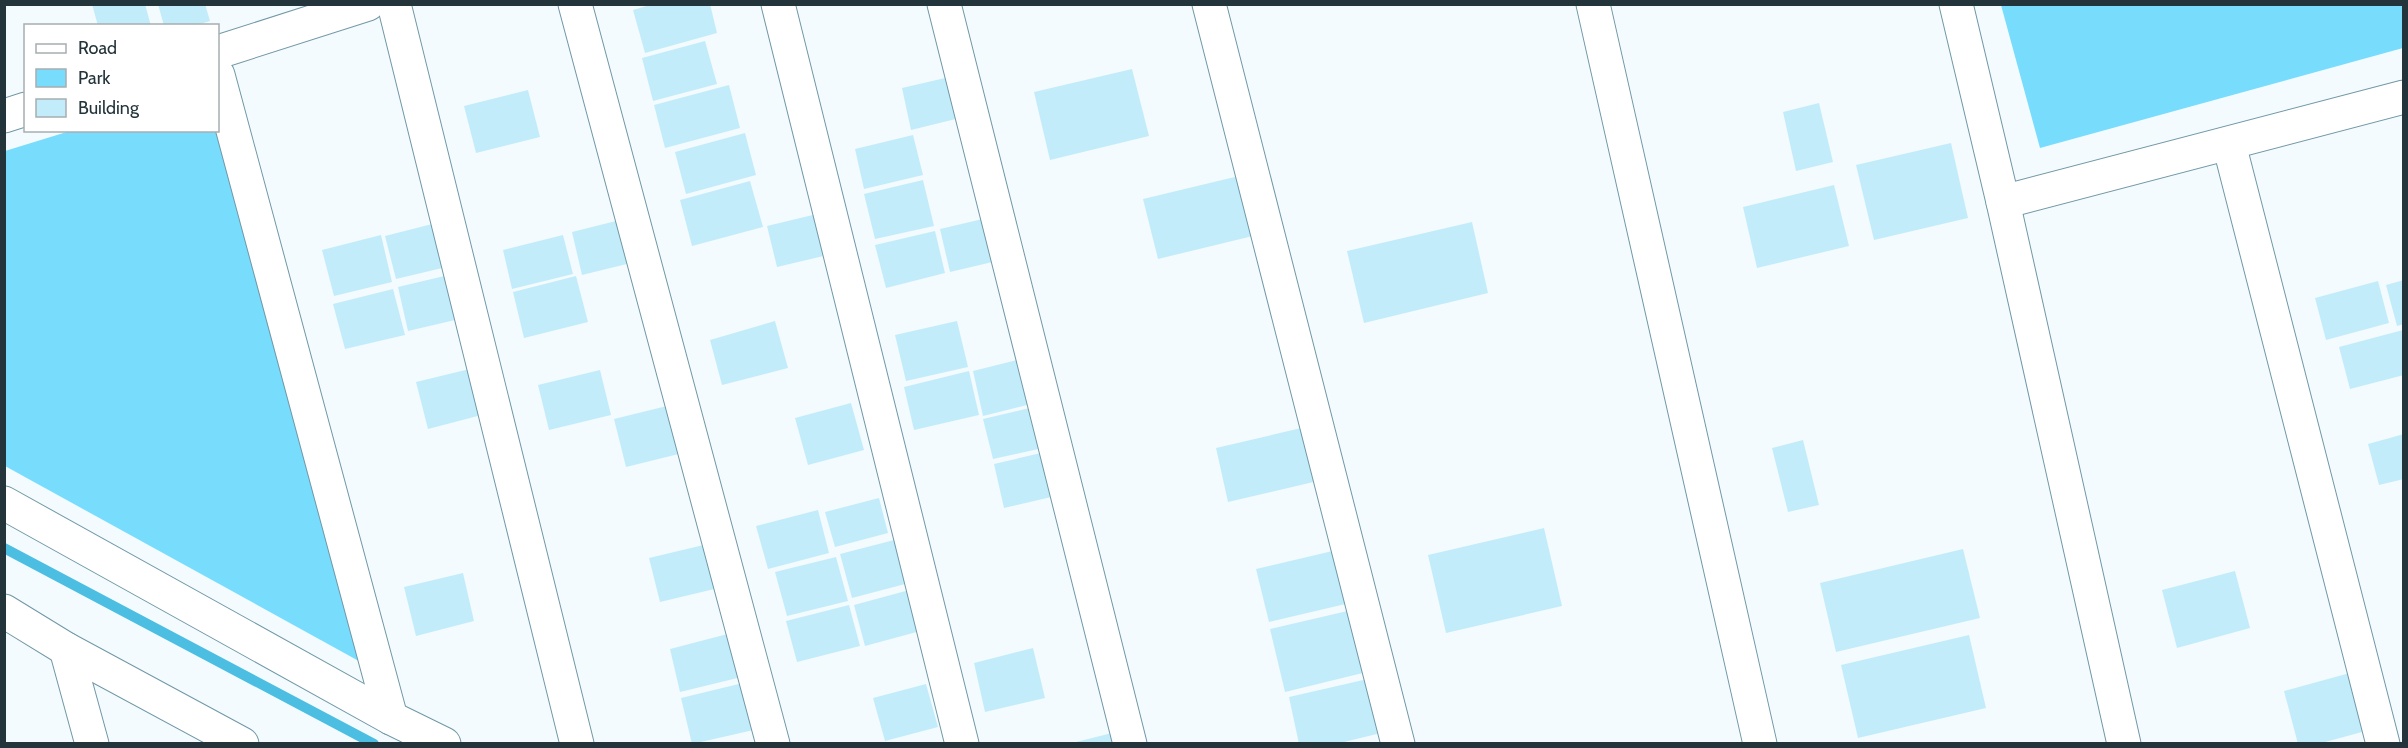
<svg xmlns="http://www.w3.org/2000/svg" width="2408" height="748" font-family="Cabin,sans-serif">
  <rect width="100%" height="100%" fill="#f3fbfe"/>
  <g fill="#78dcfd">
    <polygon points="2001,5 2403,5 2403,48 2040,148"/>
    <polygon points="218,130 366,665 5,466 5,151 70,131"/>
  </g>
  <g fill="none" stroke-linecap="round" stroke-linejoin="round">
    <polyline stroke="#4cbee2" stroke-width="10" points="4,548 374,744"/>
  </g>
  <g fill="#c3ecfb">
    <polygon points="92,4 145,4 151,26 98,26"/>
    <polygon points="158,4 205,4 210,21 194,26 164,26"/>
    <polygon points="653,4 710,4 717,33 645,53 633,10"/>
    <polygon points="705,41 717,84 653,101 642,58"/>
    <polygon points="1132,69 1149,136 1050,160 1034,92"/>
    <polygon points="958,75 968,116 911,130 902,88"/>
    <polygon points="729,85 740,128 665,148 654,105"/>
    <polygon points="528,90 540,137 476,153 464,106"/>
    <polygon points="1819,103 1833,162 1796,171 1783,112"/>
    <polygon points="745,133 756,175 686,194 675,152"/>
    <polygon points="913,135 923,175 864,189 855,149"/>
    <polygon points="1951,143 1968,218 1874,240 1856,165"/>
    <polygon points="1243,175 1257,235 1158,259 1143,199"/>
    <polygon points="923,180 934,226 875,239 864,194"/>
    <polygon points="750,181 763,227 692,246 680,200"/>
    <polygon points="1834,185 1849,246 1757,268 1743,207"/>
    <polygon points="821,213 832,254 777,267 767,226"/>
    <polygon points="991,217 1001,260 950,272 940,229"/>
    <polygon points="628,218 639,261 582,275 572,232"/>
    <polygon points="444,221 455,265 396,279 385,236"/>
    <polygon points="1472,222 1488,293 1364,323 1347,251"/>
    <polygon points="935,231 945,273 886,288 875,245"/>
    <polygon points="381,235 392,282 334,296 322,250"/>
    <polygon points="563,235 573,274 512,289 503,250"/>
    <polygon points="457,273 468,317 408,331 398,287"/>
    <polygon points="576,276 588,322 524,338 513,292"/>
    <polygon points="2404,280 2404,324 2397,326 2386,285"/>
    <polygon points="2378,281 2389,323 2326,340 2315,298"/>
    <polygon points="393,289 405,335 345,349 333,304"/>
    <polygon points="775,321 788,368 722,385 710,340"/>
    <polygon points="957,321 968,367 906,381 895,335"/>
    <polygon points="2403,330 2404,375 2350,389 2339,347"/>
    <polygon points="1025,358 1035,403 983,416 973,371"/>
    <polygon points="482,366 493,412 428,429 416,382"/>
    <polygon points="600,370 611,415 549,430 538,385"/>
    <polygon points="969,371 979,415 914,430 904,387"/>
    <polygon points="679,403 691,451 626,467 614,419"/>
    <polygon points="851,403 864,450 808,465 795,418"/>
    <polygon points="1042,405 1052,446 993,459 983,419"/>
    <polygon points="1310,426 1322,480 1228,502 1216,448"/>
    <polygon points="2404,434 2404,479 2379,485 2368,444"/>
    <polygon points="1803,440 1819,505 1788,512 1772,448"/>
    <polygon points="1054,450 1064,494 1004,508 994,464"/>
    <polygon points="879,498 888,533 835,547 825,512"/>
    <polygon points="818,510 829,553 768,569 756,526"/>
    <polygon points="1544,528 1562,606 1446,633 1428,555"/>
    <polygon points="898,539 909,583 852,598 840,554"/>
    <polygon points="716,542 727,586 660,602 649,558"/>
    <polygon points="1341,549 1354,602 1269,622 1256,569"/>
    <polygon points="1963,549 1980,618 1836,652 1820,583"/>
    <polygon points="836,557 848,601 787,616 775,572"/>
    <polygon points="2235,571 2250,628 2177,648 2162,590"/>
    <polygon points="463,573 474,621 416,636 404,587"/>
    <polygon points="913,589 924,630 865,646 854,605"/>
    <polygon points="849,605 860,646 797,662 786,621"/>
    <polygon points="1356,609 1371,671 1285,692 1270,629"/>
    <polygon points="739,631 750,675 680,692 670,649"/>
    <polygon points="1969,635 1986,708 1858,738 1841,665"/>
    <polygon points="1033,648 1045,698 985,712 974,663"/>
    <polygon points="2357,671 2373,729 2318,744 2298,744 2284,691"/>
    <polygon points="1372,678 1385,732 1336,744 1299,744 1289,697"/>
    <polygon points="747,682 758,729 692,744 681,698"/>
    <polygon points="926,684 938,727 885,741 873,698"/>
    <polygon points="1124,730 1127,744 1072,744 1072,743"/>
  </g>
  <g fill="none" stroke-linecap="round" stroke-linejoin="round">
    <g stroke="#7198a6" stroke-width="35">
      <g id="minor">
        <polyline points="394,4 577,744"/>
        <polyline points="575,4 773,744"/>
        <polyline points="778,4 962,744"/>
        <polyline points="944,4 1130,744"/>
        <polyline points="1209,4 1398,744"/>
        <polyline points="1593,4 1760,744"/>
        <polyline points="1956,4 2003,202 2124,744"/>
        <polyline points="218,52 368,4"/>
        <polyline points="218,75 391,718"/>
        <polyline points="4,116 26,109"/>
        <polyline points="2229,144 2383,744"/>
        <polyline points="2003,202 2404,97"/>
        <polyline points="4,503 391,718 444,744"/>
        <polyline points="4,611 66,649 242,744"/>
        <polyline points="66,649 92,744"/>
      </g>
    </g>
    <use href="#minor" stroke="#fff" stroke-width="33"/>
  </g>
  <rect width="2408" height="748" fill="none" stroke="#23343a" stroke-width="12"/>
  <rect x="24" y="24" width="195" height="108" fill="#ffffff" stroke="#a7aeb0" stroke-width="1.5"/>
  <rect x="36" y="44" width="30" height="9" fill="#ffffff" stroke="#a7aeb0" stroke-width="1.5"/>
  <text x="78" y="54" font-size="18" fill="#23343a">Road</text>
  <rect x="36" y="69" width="30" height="18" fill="#78dcfd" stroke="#a7aeb0" stroke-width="1.5"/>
  <text x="78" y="84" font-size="18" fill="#23343a">Park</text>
  <rect x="36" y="99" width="30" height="18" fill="#c3ecfb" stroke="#a7aeb0" stroke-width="1.5"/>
  <text x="78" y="114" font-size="18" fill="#23343a">Building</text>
</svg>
